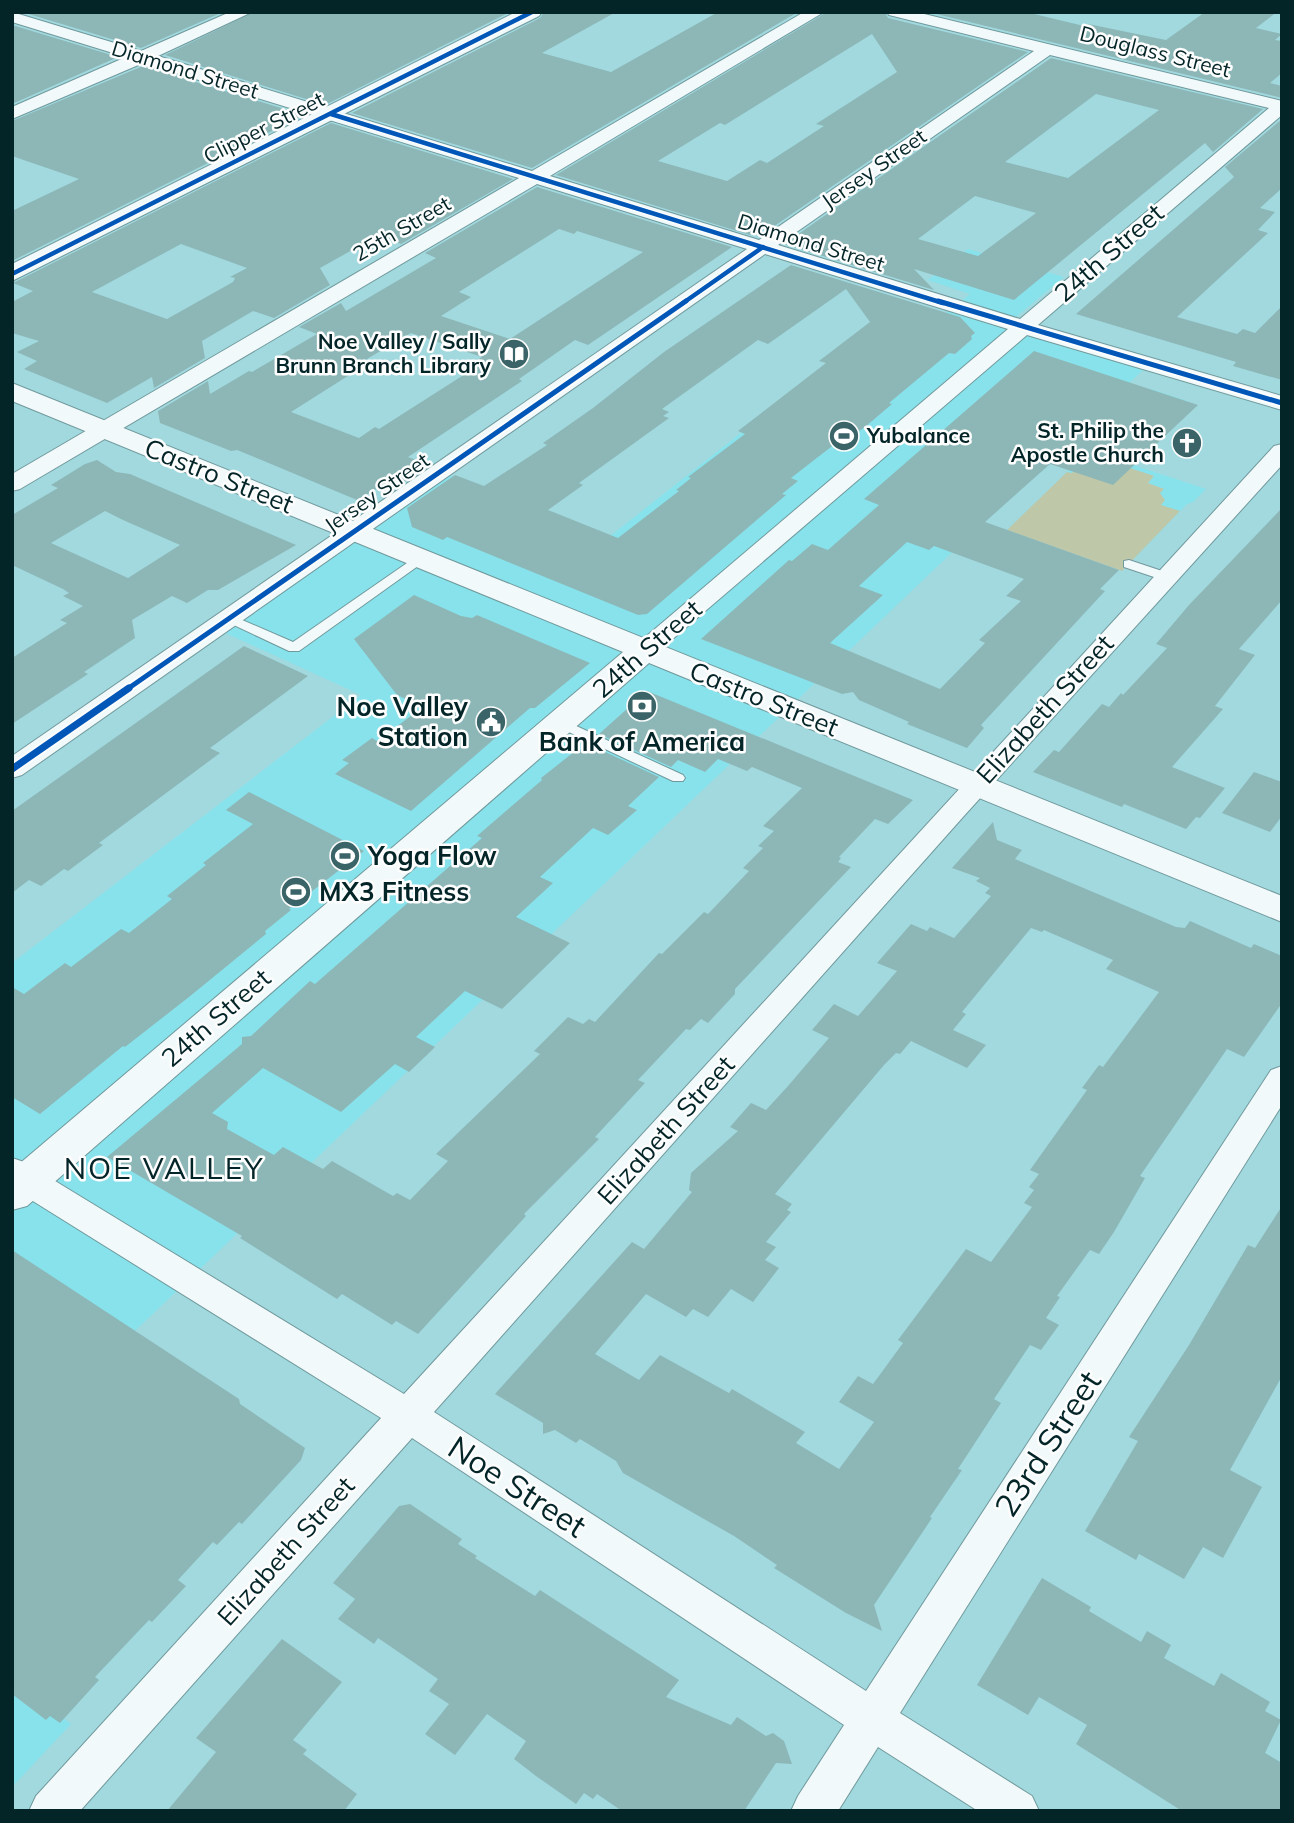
<svg xmlns="http://www.w3.org/2000/svg" width="1294" height="1823" font-family="Mulish,sans-serif">
  <rect width="100%" height="100%" fill="#a1d9df"/>
  <g fill="#88e2eb">
    <polygon points="968,249 1064,277 1004,327 1143,370 1106,405 1127,412 1151,389 1187,401 1121,461 1206,489 1193,502 1187,504 1122,571 1007,530 1076,464 1070,440 12,1448 12,963 361,695 221,631 446,474 609,537 860,339 899,351 970,294 928,280"/>
    <polygon points="12,1679 71,1724 12,1787"/>
  </g>
  <polygon fill="#bfc7a9" points="1109,439 1118,464 1154,476 1148,483 1164,489 1160,493 1165,500 1161,505 1180,511 1122,571 1007,530 1067,472 1072,473"/>
  <g fill="#8db7b7" fill-rule="evenodd">
    <polygon points="22,12 223,12 141,48"/>
    <polygon points="254,12 510,12 325,105 165,55"/>
    <polygon points="544,12 616,12 542,53 611,72 718,12 798,12 532,168 352,113 540,18"/>
    <path d="M827 12H885L888 18 1028 52 770 229 766 224 750 235 556 175ZM872 34 897 72 816 124 824 126 767 163 760 160 727 181 658 161 720 123 725 125Z"/>
    <polygon points="928,12 1026,12 1084,26 1088,24 1166,40 1205,12 1277,12 1256,28 1282,34 1275,40 1282,41 1282,73 1270,83 1282,86 1282,98"/>
    <polygon points="12,25 118,57 12,104"/>
    <path d="M1051 58 1263 109 1213 152 1205 143 1014 300 914 269 934 290 784 244ZM1096 94 1159 110 1068 178 1005 162ZM975 196 1036 213 978 256 918 239Z"/>
    <polygon points="143,66 304,115 12,261 12,211 79,179 12,156 12,121"/>
    <polygon points="1282,119 1282,188 1260,208 1275,212 1258,230 1268,233 1177,317 1237,334 1243,329 1255,333 1282,306 1282,380 1233,366 1236,362 1076,314 1234,177 1225,167"/>
    <path d="M331 123 513 179 401 244 379 235 320 268 330 285 274 318 253 311 202 341 205 358 154 388 152 377 107 403 24 369 37 361 17 352 39 341 12 333V302L33 291 13 283ZM181 244 247 268 230 277 235 278 233 282 167 319 92 292Z"/>
    <path d="M537 187 732 247 588 345 575 340 519 379 522 381 408 457 429 465 401 484 399 476 357 500 259 459 237 450 231 451 160 423 158 411 208 381 210 394 249 371 252 372 317 334 299 327 341 303 346 311 436 258 425 253ZM559 229 574 234 577 231 643 252 510 339 441 316 471 297 459 292ZM411 333 482 357 477 360 484 362 379 429 375 427 359 438 291 412 351 374 345 372Z"/>
    <path d="M791 265 960 317 975 333 971 336 972 339 955 354 949 353 889 403 892 404 865 427 844 441 840 440 791 478 798 481 782 494 786 495 647 614 638 615 447 537 443 540 412 527 407 508 455 475 484 486 547 445 543 443 593 408 664 352ZM846 289 870 322 819 361 826 363 738 431 745 434 688 477 691 478 676 490 679 491 618 538 548 510 583 485 579 483 669 418 663 416 669 412 662 409 758 340 768 344Z"/>
    <path d="M1034 351 1198 405 1113 485 1050 464 985 522 1119 570 1100 589 1105 591 981 725 984 728 967 748 907 724 909 722 859 700 853 692 842 694 701 639 789 560 792 561 812 544 828 550 879 505 864 499ZM907 542 929 550 934 546 1024 579 1006 596 1021 601 979 640 985 643 940 689 830 643 883 595 859 586Z"/>
    <path d="M97 460 116 472 130 474 296 545 218 590H208L187 603 172 596 132 620 135 638 84 672 88 674 12 724V658L67 623 60 620 83 606 63 596 69 593 63 589 12 565V515L58 488 51 485 85 464ZM105 511 123 520 180 545 128 578 51 543Z"/>
    <polygon points="1282,508 1282,600 1239,649 1255,655 1215,706 1223,709 1172,767 1225,788 1200,818 1196,817 1186,829 1124,804 1122,807 1033,772 1054,750 1059,752 1102,704 1109,707 1121,693 1123,695 1167,648 1156,644 1189,605"/>
    <polygon points="414,595 461,616 472,618 477,615 590,663 535,708 530,708 411,811 335,774 349,763 342,760 372,738 377,741 423,707 397,695 354,639"/>
    <polygon points="244,646 308,676 210,748 220,753 99,843 103,845 68,871 64,869 41,886 29,880 12,893 12,811"/>
    <polygon points="647,691 913,800 888,824 875,819 839,857 841,858 838,862 851,867 735,989 735,994 708,1023 701,1019 690,1030 686,1029 638,1080 645,1083 595,1137 599,1139 524,1214 526,1216 418,1334 396,1321 392,1325 342,1294 337,1299 240,1238 242,1236 107,1157 242,1044 242,1037 251,1036 310,981 315,984 482,838 477,836 542,780 541,778 579,748 581,750 588,744 659,777 628,806 637,810 608,835 593,828 540,877 553,883 516,917 570,943 502,1009 465,991 416,1037 435,1047 428,1054 409,1072 395,1064 341,1112 263,1068 212,1113 228,1122 227,1129 274,1155 283,1147 323,1169 332,1161 393,1196 397,1193 410,1200 448,1161 436,1154 540,1054 534,1051 568,1017 583,1024 589,1019 595,1022 659,953 662,954 704,912 708,914 749,871 743,868 763,848 758,846 774,831 763,826 802,788 752,767 747,771 718,759 705,772 678,760 671,767 599,734"/>
    <polygon points="1254,772 1282,782 1282,816 1270,832 1222,813"/>
    <polygon points="249,792 364,851 289,909 291,910 265,931 266,934 189,997 125,1047 123,1046 40,1114 12,1097 12,987 24,994 65,963 71,967 121,929 129,933 172,899 167,896 206,865 203,863 253,824 226,810"/>
    <path d="M993 822 997 840 1022 850 1015 859 1176 927 1185 928 1190 921 1251 948 1254 944 1282 956V1003L1244 1057 1227 1049 1140 1176 1145 1178 1114 1232 1099 1254 1090 1250 1057 1296 1060 1297 1046 1318 1059 1325 1041 1350 1030 1345 994 1399 1001 1403 958 1469 962 1470 930 1517 932 1518 874 1605 882 1631 846 1613 774 1568 777 1565 734 1536 623 1473 616 1461 580 1439 576 1443 555 1430 543 1434V1423L495 1394 632 1242 644 1249 692 1192 689 1190 691 1173 738 1131 730 1127 751 1103 766 1110 788 1086 829 1038 812 1030 834 1004 858 1016 897 971 877 963 911 924 927 931 930 927 954 938 991 896 985 893 990 888 976 881 980 878 952 868ZM1031 928 1042 932 1044 930 1113 960 1106 969 1159 992 1103 1067 1099 1065 1082 1088 1087 1090 1030 1170 1039 1174 1029 1187 1034 1190 1024 1203 1032 1207 991 1262 966 1249 898 1340 903 1343 873 1384 858 1376 839 1402 874 1422 839 1469 796 1443 805 1432 732 1389 729 1393 660 1355 639 1380 595 1354 646 1294 686 1317 693 1309 708 1317 731 1289 753 1302 779 1268 765 1260 776 1247 766 1242 791 1212 787 1210 792 1204 775 1194 884 1065 896 1053 900 1054 911 1041 967 1068 986 1045 953 1030 966 1014 962 1012Z"/>
    <polygon points="1282,1206 1282,1376 1230,1470 1262,1487 1223,1558 1203,1547 1184,1579 1139,1554 1136,1560 1085,1531 1138,1441 1129,1437 1189,1345 1248,1245 1255,1248"/>
    <polygon points="12,1250 239,1399 240,1404 305,1448 301,1460 242,1524 239,1522 217,1545 213,1542 178,1580 186,1586 152,1622 149,1620 95,1677 99,1680 60,1723 50,1716 46,1720 12,1694"/>
    <polygon points="410,1504 462,1539 458,1544 477,1556 475,1558 535,1596 540,1590 679,1680 666,1697 731,1725 737,1717 766,1736 773,1733 784,1741 792,1764 776,1763 744,1811 622,1811 597,1794 593,1799 584,1793 576,1804 536,1776 514,1759 526,1741 487,1714 455,1755 425,1734 449,1704 429,1691 438,1679 378,1638 374,1644 338,1619 355,1599 333,1583 399,1506"/>
    <polygon points="1042,1578 1091,1607 1089,1611 1141,1642 1147,1631 1171,1645 1164,1658 1214,1686 1221,1673 1270,1702 1265,1711 1281,1720 1265,1753 1282,1763 1282,1811 1182,1811 1076,1744 1087,1725 1039,1697 1028,1715 977,1685"/>
    <polygon points="282,1639 342,1682 293,1740 307,1750 303,1754 357,1794 344,1811 167,1811 216,1752 196,1738"/>
  </g>
  <g fill="none" stroke-linecap="round" stroke-linejoin="round">
    <g stroke="#70999c" stroke-width="2">
      <g id="service">
        <polygon points="420,554 425,555 425,561 299,651 289,651 221,619 223,616 233,616 293,642"/>
        <polygon points="1129,560 1171,574 1173,577 1166,581 1124,567 1124,561"/>
        <polygon points="561,719 683,775 685,778 683,781 673,781 556,726 554,723"/>
      </g>
    </g>
    <g stroke="#70999c" stroke-width="2">
      <g id="minor">
        <path d="M12 12 141 51 230 12H252L158 56 532 171 804 12H824L550 176 759 240 1034 51 889 15 887 12H916L1282 101V115L1038 325 1282 396V410L1027 335 654 655 645 658 636 655 632 650 636 645 1008 329 765 254 22 775 12 778V756L747 249 537 184 20 489 12 491V474L519 178 143 63 12 119V107L126 57 12 22ZM1050 55 1269 108 1020 319 778 245Z"/>
        <polygon points="1282,444 1282,465 963,817 434,1412 866,1691 1271,1070 1282,1066 1282,1105 900,1713 1032,1796 1039,1811 978,1811 878,1747 838,1811 791,1811 798,1796 844,1725 412,1438 80,1811 29,1811 36,1796 381,1418 12,1188 12,1158 24,1162 404,1394 1274,446"/>
      </g>
    </g>
    <g stroke="#70999c" stroke-width="2">
      <g id="tertiary">
        <polygon points="516,12 542,12 539,16 12,281 12,264"/>
        <polygon points="12,383 1282,896 1282,922 649,663 27,1206 12,1210 12,1170 623,652 12,401"/>
      </g>
    </g>
    <use href="#service" fill="#f1f9fa" fill-rule="evenodd"/>
    <use href="#minor" fill="#f1f9fa" fill-rule="evenodd"/>
    <use href="#tertiary" fill="#f1f9fa" fill-rule="evenodd"/>
    <g stroke="#fdfdfd" stroke-width="7">
      <g id="cycleway-far2">
        <polyline points="331,114 943,303"/>
        <polyline points="12,274 532,12"/>
        <polyline points="683,303 763,247"/>
      </g>
    </g>
    <g stroke="#fdfdfd" stroke-width="9">
      <g id="cycleway-far1">
        <polyline points="938,301 1282,403"/>
        <polyline points="126,690 686,301"/>
      </g>
    </g>
    <g stroke="#fdfdfd" stroke-width="11">
      <polyline id="cycleway" points="12,769 129,688"/>
    </g>
    <use href="#cycleway-far2" stroke="#0057b8" stroke-width="4.5"/>
    <use href="#cycleway-far1" stroke="#0057b8" stroke-width="5"/>
    <use href="#cycleway" stroke="#0057b8" stroke-width="7"/>
  </g>
  <defs>
    <g id="library-disc" transform="scale(1.575)"><circle r="9.5" fill="#3a6468" stroke="#fdfdfd"/><path d="M-6-4Q-3-5.5-.7-3.5V5Q-3 3-6 4ZM6-4Q3-5.5 .7-3.5V5Q3 3 6 4Z" fill="#fff"/></g>
    <g id="stadium-disc" transform="scale(1.575)"><circle r="9.5" fill="#3a6468" stroke="#fdfdfd"/><path d="M0-5a6.5 5 0 1 0 0 10a6.5 5 0 1 0 0-10ZM-3.5-1.8h7v3.6h-7Z" fill="#fff"/></g>
    <g id="church-disc" transform="scale(1.575)"><circle r="9.5" fill="#3a6468" stroke="#fdfdfd"/><path d="M-1.2-6h2.4v3.5h3.3v2.4h-3.3V6h-2.4V-.1h-3.3v-2.4h3.3Z" fill="#fff"/></g>
    <g id="bank-disc" transform="scale(1.575)"><circle r="9.5" fill="#3a6468" stroke="#fdfdfd"/><path d="M-6-4H6V4H-6ZM0-2.3a2.3 2.3 0 1 0 0 4.6a2.3 2.3 0 1 0 0-4.6Z" fill="#fff"/></g>
    <g id="civic-disc" transform="scale(1.575)"><circle r="9.5" fill="#3a6468" stroke="#fdfdfd"/><path d="M-.6-6.5H3V-4.5H.6V-3L4-1V1h2V6H-6V1h2V-1L-.6-3ZM-1.2 2.5V6h2.4V2.5Z" fill="#fff"/></g>
  </defs>
  <g fill-rule="evenodd">
    <use href="#library-disc" x="514" y="354"/>
    <use href="#stadium-disc" x="844" y="436"/>
    <use href="#church-disc" x="1187" y="443"/>
    <use href="#bank-disc" x="642" y="706"/>
    <use href="#civic-disc" x="491" y="722"/>
    <use href="#stadium-disc" x="345" y="856"/>
    <use href="#stadium-disc" x="296" y="892"/>
  </g>
  <g text-anchor="middle" stroke-width="5" stroke-linejoin="round" paint-order="stroke">
    <g font-size="21" fill="#032528" stroke="#fdfdfd">
      <text transform="translate(1155 52) rotate(14)" y="7">Douglass Street</text>
      <text transform="translate(185 70) rotate(17)" y="7">Diamond Street</text>
      <text transform="translate(264 128) rotate(-27)" y="7">Clipper Street</text>
      <text transform="translate(874 169) rotate(-35)" y="7">Jersey Street</text>
      <text transform="translate(402 229) rotate(-30)" y="7">25th Street</text>
      <text transform="translate(811 243) rotate(17)" y="7">Diamond Street</text>
      <text transform="translate(377 493) rotate(-35)" y="7">Jersey Street</text>
    </g>
    <g font-size="21" font-weight="bold" fill="#032528" stroke="#fdfdfd" text-anchor="end">
      <text x="491" y="349">Noe Valley / Sally<tspan x="491" dy="24">Brunn Branch Library</tspan></text>
      <text x="1164" y="438">St. Philip the<tspan x="1164" dy="24">Apostle Church</tspan></text>
      <text x="867" y="443" text-anchor="start">Yubalance</text>
    </g>
    <g font-size="26" fill="#032528" stroke="#fdfdfd">
      <text transform="translate(1109 253) rotate(-41)" y="9">24th Street</text>
      <text transform="translate(219 476) rotate(22)" y="9">Castro Street</text>
      <text transform="translate(647 649) rotate(-41)" y="9">24th Street</text>
      <text transform="translate(764 699) rotate(22)" y="9">Castro Street</text>
      <text transform="translate(1045 709) rotate(-48)" y="9">Elizabeth Street</text>
      <text transform="translate(216 1018) rotate(-41)" y="9">24th Street</text>
      <text transform="translate(666 1130) rotate(-48)" y="9">Elizabeth Street</text>
      <text transform="translate(286 1551) rotate(-48)" y="9">Elizabeth Street</text>
    </g>
    <g font-size="26" font-weight="bold" fill="#032528" stroke="#fdfdfd" text-anchor="start">
      <text x="468" y="716" text-anchor="end">Noe Valley<tspan x="468" dy="30">Station</tspan></text>
      <text x="642" y="751" text-anchor="middle">Bank of America</text>
      <text x="368" y="865">Yoga Flow</text>
      <text x="319" y="901">MX3 Fitness</text>
    </g>
    <g font-size="30" letter-spacing="2" fill="#032528" stroke="#fdfdfd">
      <text x="164" y="1179">NOE VALLEY</text>
    </g>
    <g font-size="32" fill="#032528" stroke="#fdfdfd">
      <text transform="translate(1048 1444) rotate(-57)" y="11">23rd Street</text>
      <text transform="translate(517 1487) rotate(33)" y="11">Noe Street</text>
    </g>
  </g>
  <rect width="1294" height="1823" fill="none" stroke="#032528" stroke-width="28"/>
</svg>
